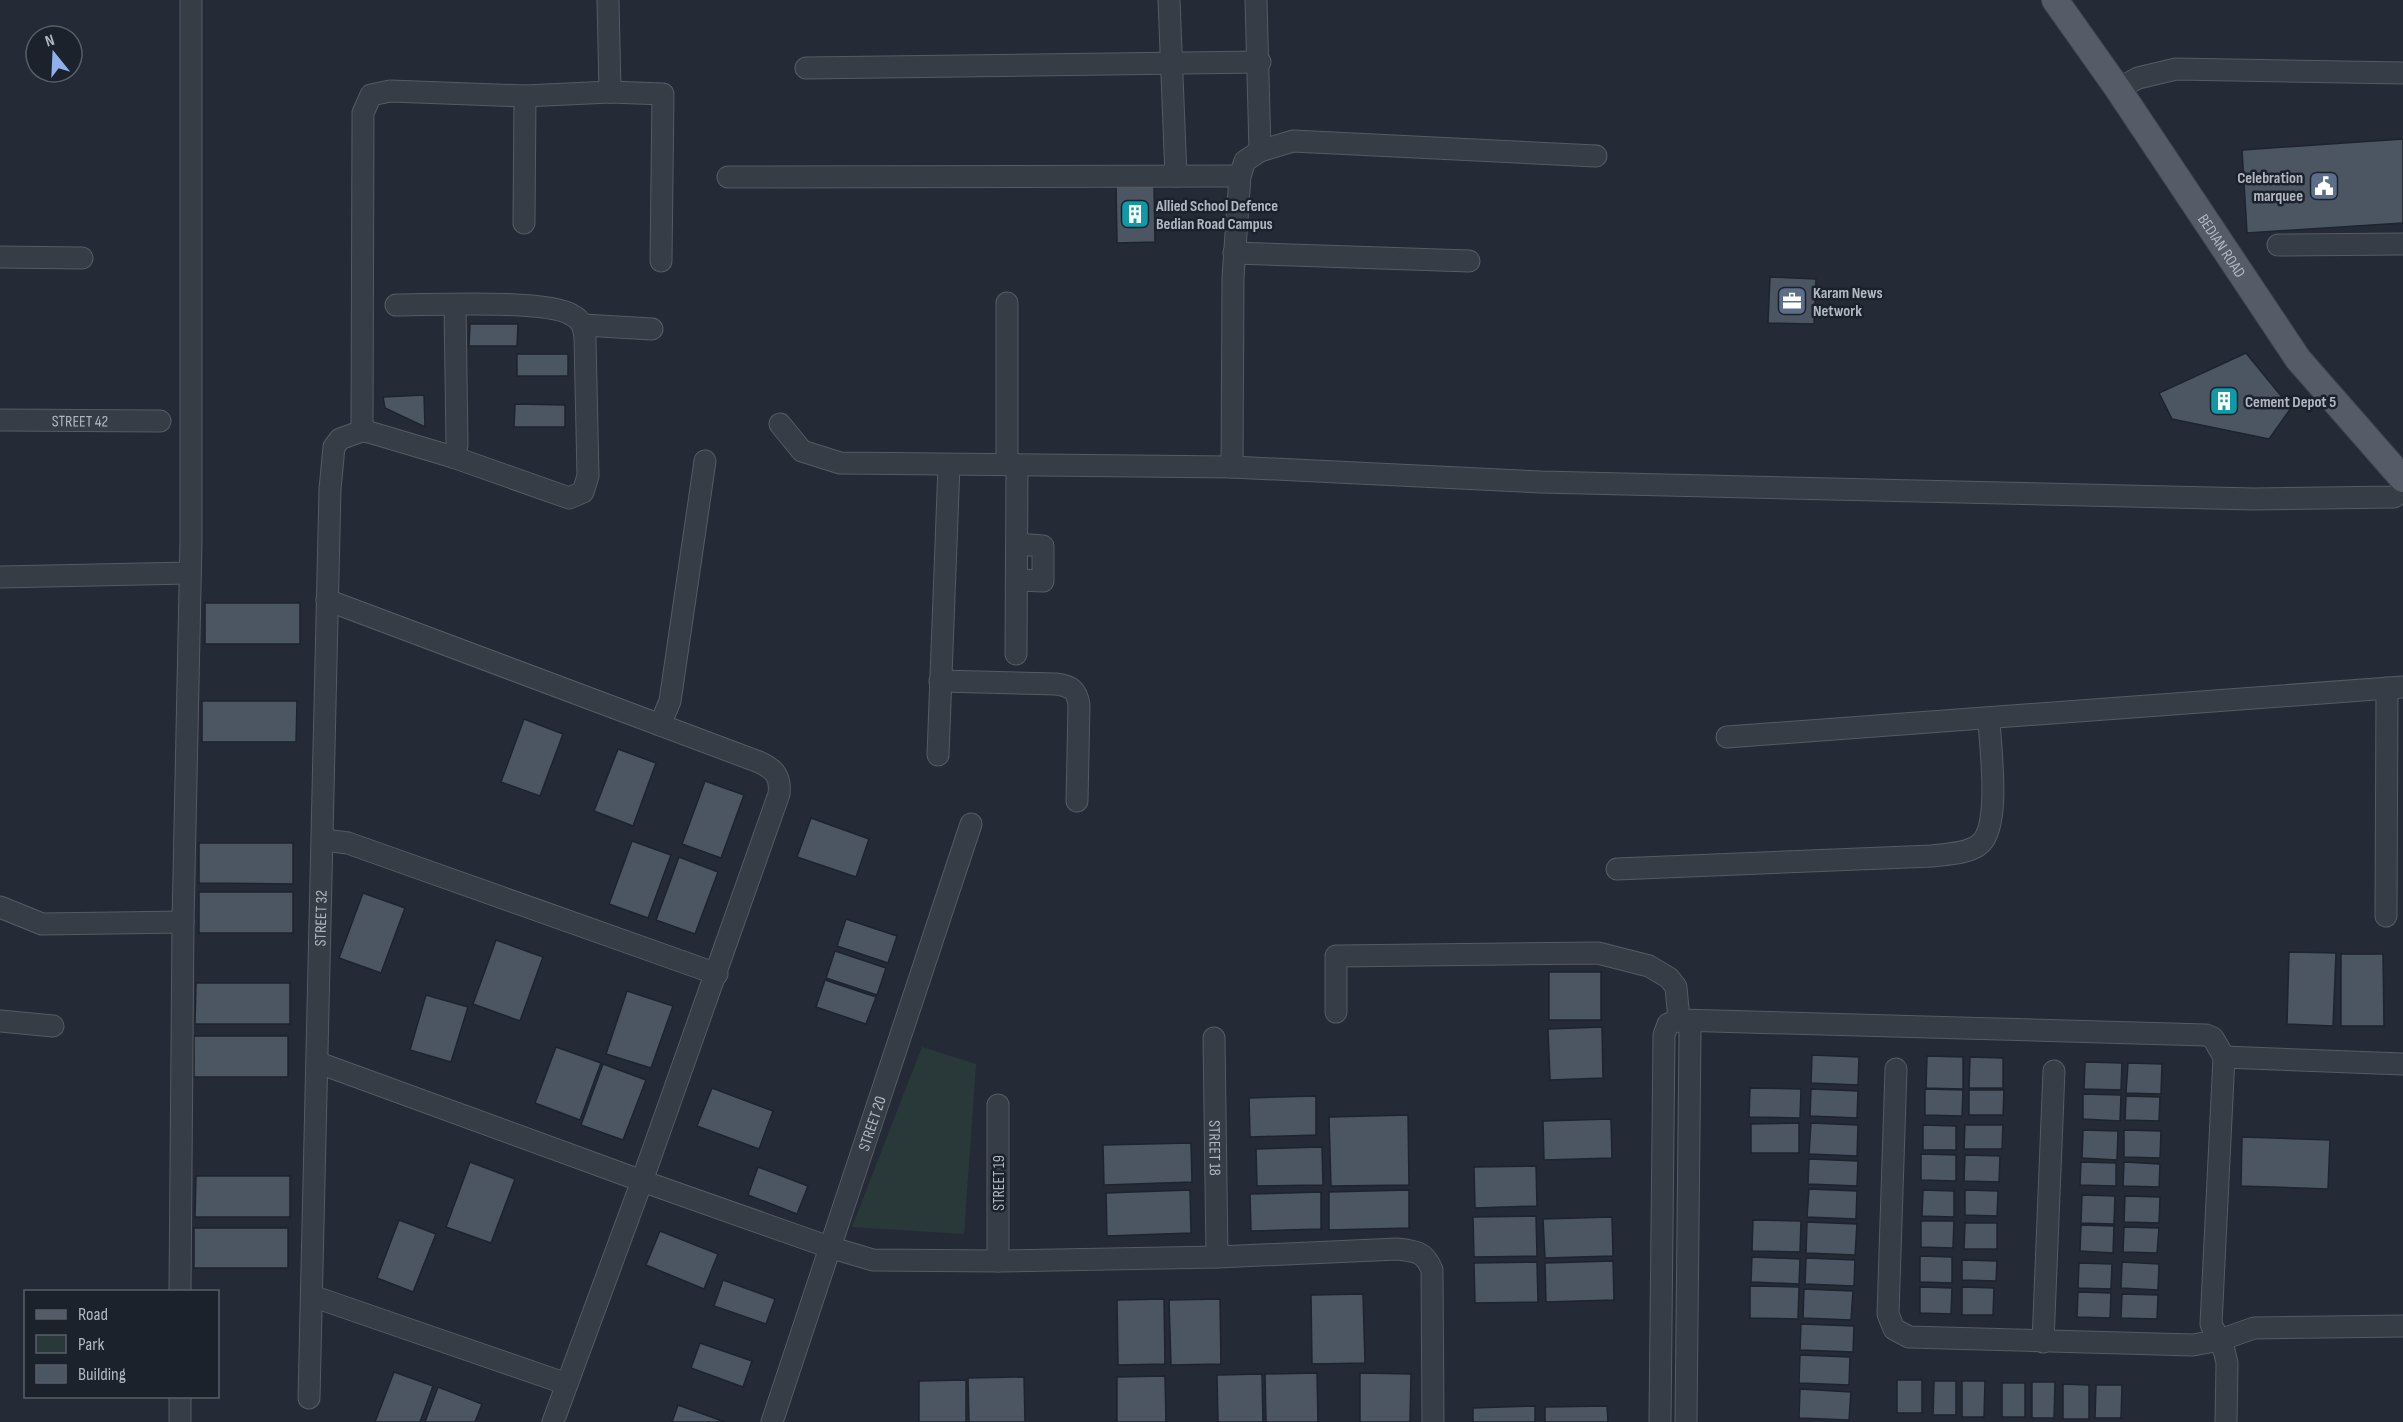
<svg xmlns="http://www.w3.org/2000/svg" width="2403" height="1422" font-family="'Sofia Sans Condensed',sans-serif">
  <rect width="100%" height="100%" fill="#242b37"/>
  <polygon fill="#29393a" points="922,1047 976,1064 964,1234 852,1227"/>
  <g fill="#4c5562" stroke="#1e242e" stroke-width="1.5">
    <polygon points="2403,139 2403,223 2247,233 2242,150"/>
    <polygon points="1154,184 1155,242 1117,243 1116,185"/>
    <polygon points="1770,277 1816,279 1814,324 1768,323"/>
    <polygon points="470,324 518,324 517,346 469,346"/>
    <polygon points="2246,353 2291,408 2269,439 2172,419 2159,393"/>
    <rect x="517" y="354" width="51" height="22"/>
    <polygon points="424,395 425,427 385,408 383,397"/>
    <polygon points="515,404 565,405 565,427 514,427"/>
    <rect x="205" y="603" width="95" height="41"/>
    <polygon points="202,701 297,701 296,742 202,742"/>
    <polygon points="524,719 563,734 540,796 501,782"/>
    <polygon points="618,749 656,763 633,826 594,811"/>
    <polygon points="705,781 744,795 721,858 682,844"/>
    <polygon points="811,818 869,839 856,877 797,857"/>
    <polygon points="632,841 671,855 648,918 609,904"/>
    <polygon points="199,843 293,843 293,884 199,883"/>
    <polygon points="679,857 718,872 695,934 656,920"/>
    <rect x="199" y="892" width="94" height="41"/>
    <polygon points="363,893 405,908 381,973 339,958"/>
    <polygon points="846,919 897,936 888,963 837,946"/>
    <polygon points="496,940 543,957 520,1021 473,1004"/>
    <polygon points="835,951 886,968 877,995 826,978"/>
    <polygon points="2289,952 2336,953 2333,1026 2287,1024"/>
    <polygon points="2341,954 2383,954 2384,1026 2341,1026"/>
    <rect x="1549" y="972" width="52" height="48"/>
    <polygon points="825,980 876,997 866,1024 816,1007"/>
    <polygon points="196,983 290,983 290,1024 195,1024"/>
    <polygon points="627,991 673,1006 651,1068 606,1054"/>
    <polygon points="426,995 468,1007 451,1062 410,1050"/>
    <polygon points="1602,1027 1603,1078 1550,1080 1548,1029"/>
    <rect x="194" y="1036" width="94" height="41"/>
    <polygon points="556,1047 601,1063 580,1120 535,1103"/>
    <polygon points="1812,1055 1859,1057 1858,1085 1811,1083"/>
    <polygon points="1927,1056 1963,1057 1963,1089 1926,1088"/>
    <polygon points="1970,1057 2003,1058 2003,1088 1969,1088"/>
    <polygon points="2085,1062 2122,1063 2121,1090 2084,1089"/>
    <polygon points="2128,1063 2162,1064 2161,1094 2126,1093"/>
    <polygon points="603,1064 646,1080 623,1140 581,1125"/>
    <polygon points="712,1088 773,1111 759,1149 697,1126"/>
    <polygon points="1750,1088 1801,1089 1800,1118 1749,1117"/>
    <polygon points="1811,1089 1858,1091 1857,1118 1810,1116"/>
    <polygon points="1925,1089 1963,1090 1962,1116 1925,1115"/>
    <polygon points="1969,1090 2004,1090 2003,1115 1969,1115"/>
    <polygon points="2083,1094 2121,1095 2120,1121 2083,1119"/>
    <polygon points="1316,1096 1316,1135 1250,1137 1249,1098"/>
    <polygon points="2126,1096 2160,1097 2159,1121 2125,1120"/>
    <polygon points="1408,1115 1409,1185 1331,1186 1329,1117"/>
    <polygon points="1611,1119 1612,1158 1544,1160 1543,1121"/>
    <polygon points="1799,1123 1799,1153 1751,1153 1751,1124"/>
    <polygon points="1811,1123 1858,1125 1857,1156 1809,1154"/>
    <polygon points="1923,1125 1956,1126 1956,1150 1923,1150"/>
    <polygon points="1965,1125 2003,1125 2002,1149 1964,1149"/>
    <polygon points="2083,1130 2118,1131 2117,1160 2082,1158"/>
    <polygon points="2124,1130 2161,1131 2160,1158 2124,1157"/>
    <polygon points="2242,1137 2330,1140 2328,1189 2241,1186"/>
    <polygon points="1191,1143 1192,1182 1104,1185 1103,1145"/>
    <polygon points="1322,1147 1323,1185 1257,1186 1256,1149"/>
    <polygon points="1921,1154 1956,1155 1956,1181 1921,1180"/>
    <polygon points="1965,1155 2000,1156 1999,1182 1964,1181"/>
    <polygon points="1809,1159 1858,1161 1857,1186 1808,1184"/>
    <polygon points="470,1162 515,1179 491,1243 446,1227"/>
    <polygon points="2081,1162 2116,1163 2116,1186 2080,1185"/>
    <polygon points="2124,1162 2160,1164 2159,1187 2123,1186"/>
    <polygon points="1536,1166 1537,1206 1475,1208 1474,1167"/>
    <polygon points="758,1167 808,1186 797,1214 748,1195"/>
    <polygon points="196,1176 290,1176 290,1217 195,1217"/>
    <polygon points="1809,1189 1857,1191 1856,1219 1807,1217"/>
    <polygon points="1190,1190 1191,1233 1107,1236 1106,1193"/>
    <polygon points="1409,1190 1409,1228 1329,1230 1329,1192"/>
    <polygon points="1923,1190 1954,1191 1954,1217 1922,1216"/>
    <polygon points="1965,1190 1998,1191 1997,1216 1965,1215"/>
    <polygon points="1321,1192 1321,1229 1251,1231 1250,1194"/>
    <polygon points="2082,1195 2115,1196 2114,1224 2081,1223"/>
    <polygon points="2125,1196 2160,1197 2159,1223 2124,1222"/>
    <polygon points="1536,1216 1537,1256 1474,1257 1473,1217"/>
    <polygon points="1612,1217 1613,1256 1545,1258 1543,1219"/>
    <polygon points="399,1220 436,1234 413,1292 377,1278"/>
    <polygon points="1753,1220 1801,1221 1800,1252 1752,1251"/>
    <polygon points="1921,1221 1954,1221 1953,1248 1921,1247"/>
    <polygon points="1807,1222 1857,1224 1855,1255 1806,1253"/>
    <polygon points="1965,1223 1997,1223 1997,1249 1964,1249"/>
    <polygon points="2081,1225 2114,1226 2113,1253 2080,1251"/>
    <polygon points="2124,1227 2159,1228 2157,1253 2123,1252"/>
    <rect x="194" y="1228" width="94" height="40"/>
    <polygon points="660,1231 718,1254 704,1289 646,1265"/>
    <polygon points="1920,1256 1952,1257 1952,1283 1920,1282"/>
    <polygon points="1752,1257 1800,1259 1799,1284 1751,1282"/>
    <polygon points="1806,1258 1855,1260 1854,1286 1805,1284"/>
    <polygon points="1962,1260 1997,1261 1996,1281 1962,1280"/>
    <polygon points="1613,1261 1614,1300 1546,1302 1545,1263"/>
    <polygon points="1537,1262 1538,1302 1475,1303 1474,1263"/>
    <polygon points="2122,1262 2159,1264 2158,1290 2121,1288"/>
    <polygon points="2079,1263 2112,1264 2111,1289 2078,1288"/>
    <polygon points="723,1280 775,1299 766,1324 714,1306"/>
    <polygon points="1750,1286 1799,1287 1798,1319 1750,1318"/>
    <polygon points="1920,1287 1952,1288 1951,1314 1920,1313"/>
    <polygon points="1962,1287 1994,1288 1993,1315 1962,1315"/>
    <polygon points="1804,1289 1853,1291 1851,1320 1803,1318"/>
    <polygon points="2078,1292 2111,1293 2110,1318 2077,1317"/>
    <polygon points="1363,1294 1365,1363 1312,1364 1311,1295"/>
    <polygon points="2122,1294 2158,1295 2157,1319 2121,1318"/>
    <polygon points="1164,1299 1165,1364 1118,1365 1117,1300"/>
    <polygon points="1220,1299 1221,1364 1171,1365 1169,1300"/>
    <polygon points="1801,1324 1854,1326 1853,1352 1800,1350"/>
    <polygon points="700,1343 752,1361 743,1387 691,1368"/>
    <polygon points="1800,1355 1850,1357 1849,1385 1799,1383"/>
    <polygon points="394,1372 433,1386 420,1422 375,1422"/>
    <polygon points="1317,1373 1318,1422 1266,1422 1265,1374"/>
    <polygon points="1360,1373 1411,1374 1410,1422 1360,1422"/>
    <polygon points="1262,1374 1263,1422 1218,1422 1217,1375"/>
    <polygon points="1165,1376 1166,1422 1117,1422 1117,1377"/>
    <polygon points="1024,1377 1025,1422 969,1422 968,1378"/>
    <polygon points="966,1380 966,1422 919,1422 919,1381"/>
    <rect x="1897" y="1380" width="25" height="33"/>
    <polygon points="1934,1381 1956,1381 1956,1415 1933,1415"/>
    <polygon points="1962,1381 1985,1381 1984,1417 1962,1417"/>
    <polygon points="2032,1382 2055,1382 2054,1418 2032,1418"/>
    <rect x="2002" y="1383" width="23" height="34"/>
    <polygon points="2063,1384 2089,1385 2089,1419 2063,1419"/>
    <polygon points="2096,1385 2122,1385 2121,1418 2095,1418"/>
    <polygon points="438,1387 482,1404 475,1422 425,1422"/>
    <polygon points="1800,1389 1851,1392 1849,1420 1799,1418"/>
    <polygon points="678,1405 725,1422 672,1422"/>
    <polygon points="1535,1406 1535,1422 1473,1422 1473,1408"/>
    <polygon points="1607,1406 1608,1422 1545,1422 1545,1407"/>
  </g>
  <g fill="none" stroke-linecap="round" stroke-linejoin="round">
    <g stroke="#555b65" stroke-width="23">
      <g id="minor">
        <polyline points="608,0 610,92"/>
        <polyline points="1169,0 1176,176"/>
        <polyline points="806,68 1260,62"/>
        <polyline points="2118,89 2138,78 2176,69 2403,73"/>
        <polyline points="1260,151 1293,141 1596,156"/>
        <polyline points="728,177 1240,176"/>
        <polyline points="524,223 525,96"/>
        <polyline points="2278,245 2403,244"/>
        <polyline points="1234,253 1469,261"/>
        <polyline points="0,257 82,258"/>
        <polyline points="583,325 652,329"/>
        <path id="s1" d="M0 420 160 421"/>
        <polyline points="780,424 802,451 840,463 1232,467 1541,482 2254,499 2394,497 2403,491"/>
        <polyline points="362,431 363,113 371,95 390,91 525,96 610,92 663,94 661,261"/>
        <polyline points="453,457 457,445 455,305"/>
        <polyline points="1007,464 1007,303"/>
        <polyline points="1232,467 1233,277 1240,176 1245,161 1260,151 1256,0"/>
        <polyline points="1017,544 1043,546 1043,581 1017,580"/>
        <polyline points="0,577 190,573"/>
        <path d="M327 600 759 762C775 769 781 777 779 794L642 1181 553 1422"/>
        <polyline points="1016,654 1017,465"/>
        <path d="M940 681 1056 684C1071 686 1077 690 1079 705L1077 801"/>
        <polyline points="660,725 670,701 705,461"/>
        <polyline points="1727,737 2403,687"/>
        <polyline points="938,755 949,465"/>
        <polyline points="324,840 348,843 717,974"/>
        <path d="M1617 869 1932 856C1946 854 1970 854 1981 843 2001 823 1990 747 1989 719"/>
        <polyline points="0,907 42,924 183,922"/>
        <polyline points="2386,916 2387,688"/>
        <polyline points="1336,1012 1336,956 1598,953 1649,966 1669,978 1676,987 1679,1020"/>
        <polyline points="1679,1020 1688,1025 1690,1032 1686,1422"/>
        <polyline points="0,1021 53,1026"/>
        <path id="s2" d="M1214 1038 1217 1257"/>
        <polyline points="2224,1057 2403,1064"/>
        <path d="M319 1063 642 1181 829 1247 873 1260 998 1261 1217 1257 1397 1249C1416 1251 1425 1252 1432 1270L1433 1422"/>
        <polyline points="1896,1069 1888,1314 1894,1329 1909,1337 2193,1345 2220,1340 2254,1328 2403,1326"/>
        <polyline points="998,1105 998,1261"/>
        <polyline points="180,1292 183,922 191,541 191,0"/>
        <polyline points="312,1296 567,1384"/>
        <polyline points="2043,1342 2054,1071"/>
        <path id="s3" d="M309 1398 330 489 334 447 340 439 362 431 369 432 453 457 569 498 583 492 588 476 585 338C584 328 582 320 572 315 547 299 431 305 396 305"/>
        <polyline points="180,1422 180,1396"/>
        <path id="s4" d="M772 1422 971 824"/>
        <polyline points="1660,1422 1664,1035 1668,1024 1679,1020 2206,1035 2213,1038 2224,1057 2211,1324 2224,1350 2227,1363 2226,1422"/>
      </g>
    </g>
    <g stroke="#404650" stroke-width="28">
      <g id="major">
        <path id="s5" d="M2055 0 2118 89 2298 359 2403 479"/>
      </g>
    </g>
    <use href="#minor" stroke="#373d47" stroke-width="21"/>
    <use href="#major" stroke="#555c67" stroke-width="26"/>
  </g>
  <defs>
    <g id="civic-square" transform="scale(1.5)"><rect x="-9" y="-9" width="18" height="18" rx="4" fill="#5c6f8a" stroke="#1c222c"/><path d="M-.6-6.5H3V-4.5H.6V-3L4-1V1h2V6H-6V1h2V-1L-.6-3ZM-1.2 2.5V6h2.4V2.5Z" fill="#fff"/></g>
    <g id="building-square" transform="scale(1.5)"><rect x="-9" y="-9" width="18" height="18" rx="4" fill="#0f9aa8" stroke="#1c222c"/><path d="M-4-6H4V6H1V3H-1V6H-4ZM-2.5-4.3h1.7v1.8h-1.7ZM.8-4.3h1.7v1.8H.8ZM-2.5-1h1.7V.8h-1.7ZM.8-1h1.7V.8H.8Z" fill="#fff"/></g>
    <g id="office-square" transform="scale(1.5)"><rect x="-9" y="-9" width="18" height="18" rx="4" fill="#5c6f8a" stroke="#1c222c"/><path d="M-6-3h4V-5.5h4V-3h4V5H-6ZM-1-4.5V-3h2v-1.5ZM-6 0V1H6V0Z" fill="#fff"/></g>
  </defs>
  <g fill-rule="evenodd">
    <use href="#civic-square" x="2324" y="186"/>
    <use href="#building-square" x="1135" y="214"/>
    <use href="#office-square" x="1792" y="301"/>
    <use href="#building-square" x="2224" y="401"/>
  </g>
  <g text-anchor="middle" stroke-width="5" stroke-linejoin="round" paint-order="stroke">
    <g font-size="16" font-weight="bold" fill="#b2b8c3" stroke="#1c222c" text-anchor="start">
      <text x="2303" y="183" text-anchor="end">Celebration<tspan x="2303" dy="18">marquee</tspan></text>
      <text x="1156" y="211">Allied School Defence<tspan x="1156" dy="18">Bedian Road Campus</tspan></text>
      <text x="1813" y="298">Karam News<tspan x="1813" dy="18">Network</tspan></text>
      <text x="2245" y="407">Cement Depot 5</text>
    </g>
    <g font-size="16" fill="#b2b8c3" stroke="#1c222c">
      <text dy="6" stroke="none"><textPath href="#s5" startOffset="297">BEDIAN ROAD</textPath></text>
      <text dy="6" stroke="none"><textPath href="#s1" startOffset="80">STREET 42</textPath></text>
      <text dy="6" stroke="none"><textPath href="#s3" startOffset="480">STREET 32</textPath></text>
      <text dy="6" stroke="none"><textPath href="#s4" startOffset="315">STREET 20</textPath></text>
      <text dy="6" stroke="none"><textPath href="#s2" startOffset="110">STREET 18</textPath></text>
      <text transform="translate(998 1183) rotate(-90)" y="6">STREET 19</text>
    </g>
  </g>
  <rect x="24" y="1290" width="195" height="108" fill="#1c222c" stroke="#585e68" stroke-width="1.5"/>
  <rect x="36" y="1310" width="30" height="9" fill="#555c67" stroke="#585e68" stroke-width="1.5"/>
  <text x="78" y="1320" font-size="18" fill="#b2b8c3">Road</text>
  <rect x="36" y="1335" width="30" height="18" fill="#29393a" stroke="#585e68" stroke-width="1.5"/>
  <text x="78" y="1350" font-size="18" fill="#b2b8c3">Park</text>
  <rect x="36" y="1365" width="30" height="18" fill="#4c5562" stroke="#585e68" stroke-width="1.5"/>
  <text x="78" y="1380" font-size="18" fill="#b2b8c3">Building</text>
  <g transform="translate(54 54) rotate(342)"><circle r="28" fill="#1c222c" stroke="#585e68" stroke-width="1.5"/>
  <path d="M0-4.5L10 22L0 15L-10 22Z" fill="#8fb0eb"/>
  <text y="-9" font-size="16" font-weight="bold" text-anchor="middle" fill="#b2b8c3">N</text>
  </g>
</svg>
